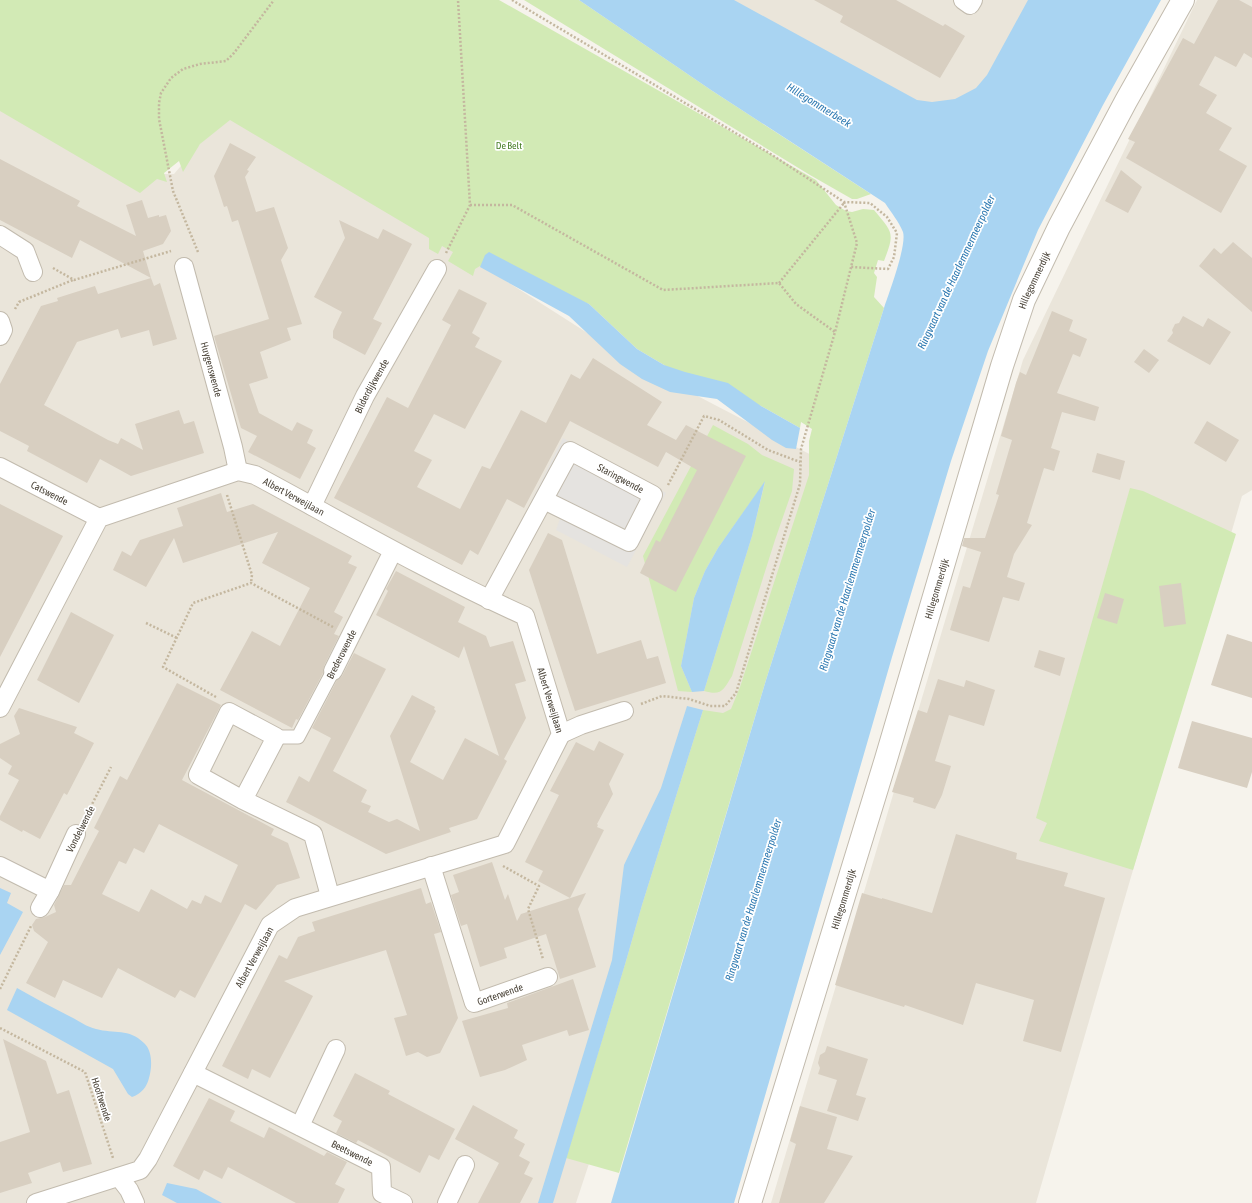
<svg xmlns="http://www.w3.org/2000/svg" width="1252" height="1203" font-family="'Asap Condensed',sans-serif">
  <rect width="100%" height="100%" fill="#f6f3ec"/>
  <g fill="#eae5da">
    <polygon points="691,0 1036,0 948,156"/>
    <polygon points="1197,0 1252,0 1252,490 1242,496 1036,1203 771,1203 1023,360"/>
    <polygon points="0,96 156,174 174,174 229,110 448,244 636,364 821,460 576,1203 0,1203"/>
  </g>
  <g fill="#d2eab5">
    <path d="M0 0H499L816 180 836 205 846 211 852 212 863 209 874 210C893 233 895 232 884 261L878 260 874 273 877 277 874 297 884 308 766 680 619 1173 566 1158 626 961 642 905 703 710 723 713 731 709 740 687 809 475V441L812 429 801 422 800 428 761 406 678 376 664 365 637 349 589 304 480 266 475 269 473 276 448 261 453 252 442 246 438 254 429 249V238L230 120 200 144 183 172 179 161 164 173 167 182 157 179 140 193 0 111Z"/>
    <polygon points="524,0 579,0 711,90 871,194 857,199 852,199 810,175"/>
    <path d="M713 425 748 444 762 455 794 469 792 491 775 540 732 676C723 690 722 696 704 691L752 536 765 482 718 548 705 571 694 598 681 666 692 692 678 691 643 556Z"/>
    <polygon points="1130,488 1143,491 1236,534 1133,870 1039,841 1047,823 1036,818"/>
  </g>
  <polygon fill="#e5e3e0" points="563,438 666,493 627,567 556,530 561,516 531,501"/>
  <g fill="#a9d4f2">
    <path d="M579 0H734L917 100 932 102 955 99 976 88 987 75 1028 0H1161L1103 105 1038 230 988 351 951 461 892 657 734 1203H611L766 680 884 308C889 293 907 245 903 232 899 222 891 212 885 203L711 90Z"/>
    <polygon points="489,252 589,304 637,349 664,365 685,372 728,383 761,406 800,428 796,449 786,448 772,440 717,399 670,392 642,379 620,364 569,316 480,267 485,255"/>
    <polygon points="765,481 752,536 704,691 692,692 681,666 694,598 705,571 718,548"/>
    <polygon points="687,706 703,710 642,905 626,961 553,1203 538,1203 612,960 624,865 661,788"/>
    <polygon points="0,888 11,893 7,903 23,912 0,955"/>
    <path d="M17 988C35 998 53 1008 71 1017 79 1021 87 1027 96 1029 114 1034 129 1028 144 1043 153 1051 152 1068 149 1078 147 1087 141 1094 132 1097L128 1094 113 1069 7 1010Z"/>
    <polygon points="167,1183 196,1189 222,1203 177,1203 162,1195"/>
  </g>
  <g fill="#d8cfc1" fill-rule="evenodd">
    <polygon points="814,0 896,0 943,26 945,24 965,36 940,78 840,22 843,16"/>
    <polygon points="1218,0 1239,0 1252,7 1252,58 1244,53 1236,67 1215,56 1199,85 1217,95 1206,113 1232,128 1219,150 1247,166 1221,213 1126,158 1135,142 1128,139 1183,38 1194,44"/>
    <polygon points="230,143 256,157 247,170 249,171 245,177 256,212 274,207 288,248 281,260 302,324 287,328 291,340 260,352 268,378 249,384 259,413 292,431 297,422 313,430 307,443 316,448 300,479 248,452 257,436 241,428 214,336 269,319 238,220 232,222 227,206 224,207 214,176"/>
    <polygon points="0,159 80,201 77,206 136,236 126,205 142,200 148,218 159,215 159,217 166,215 171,231 163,244 143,251 151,278 80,240 72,258 0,220"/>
    <polygon points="1121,170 1142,187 1128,213 1105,201"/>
    <polygon points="339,220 378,239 383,229 412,244 373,319 382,323 365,355 333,338 333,331 342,312 314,297 345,238"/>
    <polygon points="1233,242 1252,258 1252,312 1199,266 1214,248 1221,254"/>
    <polygon points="151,278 154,286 160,283 177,339 153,346 149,330 121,338 118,329 77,342 44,405 108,440 118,444 121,438 143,450 135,424 179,410 184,424 194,421 204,453 131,476 100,459 87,483 27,451 29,446 0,431 0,384 41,306 58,301 57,298 95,286 98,294"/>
    <polygon points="459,289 487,303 472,333 480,338 475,347 502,361 465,429 434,414 414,451 432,460 417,487 460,509 482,466 490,469 521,410 546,423 571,374 580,379 593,358 662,402 647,425 676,440 686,425 746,456 676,592 640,573 656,540 660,542 697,470 666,452 658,467 570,421 524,508 507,499 478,555 470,550 462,565 334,498 387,397 408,408 451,325 442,320"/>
    <polygon points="1052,311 1073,320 1069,331 1087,339 1080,357 1073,354 1057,393 1099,407 1095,421 1062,412 1051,448 1060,451 1054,471 1044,468 1027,523 1032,525 1014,554 1007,577 1025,583 1019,601 1003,597 989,642 950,630 963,586 970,588 981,552 962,546 964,538 985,538 999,495 996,494 1012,440 1001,436 1016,383 1020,372 1026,375"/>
    <polygon points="1183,316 1203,327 1208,318 1231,332 1210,365 1167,341 1173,333 1172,330 1175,324 1179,323"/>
    <polygon points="1144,349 1159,360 1149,373 1134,362"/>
    <polygon points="1207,421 1239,440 1226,462 1194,443"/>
    <polygon points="1097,453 1125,461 1120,480 1092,472"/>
    <polygon points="221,493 227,512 253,504 352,556 348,563 357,567 334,612 343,617 334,634 339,636 324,666 323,673 298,720 296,719 292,728 220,690 252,631 280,646 310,588 262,563 278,532 183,563 174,538 146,587 113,570 122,551 131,556 140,540 183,526 177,508"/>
    <polygon points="0,504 63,536 0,657"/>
    <polygon points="548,533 562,540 597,654 641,640 647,659 658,656 666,683 575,711 529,570"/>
    <polygon points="396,571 465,607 458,622 486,636 490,647 513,641 526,681 515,684 526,718 504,759 507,761 477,819 449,828 451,832 386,854 286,802 299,776 309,782 331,738 312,728 337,680 342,676 354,653 386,669 333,771 367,790 361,802 371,806 368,812 389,822 397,819 420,831 390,736 412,695 435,707 434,709 436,711 410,762 443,780 465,738 499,756 464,646 459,658 376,615 388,591 386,589"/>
    <polygon points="1181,583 1186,624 1164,627 1159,586"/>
    <polygon points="1105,593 1124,599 1117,624 1097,618"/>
    <polygon points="71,612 114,635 79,703 37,680"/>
    <polygon points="1227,634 1252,642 1252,698 1211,685"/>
    <polygon points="1039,650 1065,658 1060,676 1034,667"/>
    <polygon points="938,679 964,687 966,680 995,690 984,726 949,715 935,761 951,766 942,795 935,809 913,802 914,798 892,792 918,710 927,713"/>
    <path d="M177 683 221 705 182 780 274 829 271 835 288 843 300 878 277 885 256 910 245 904 195 998 180 990 175 998 118 968 102 998 63 980 55 998 26 983 48 942 34 931 32 925 36 919 45 917 56 912 54 905 64 885H71L91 846 99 831 94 828 120 776 127 780ZM159 824 238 865 221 903 205 895 201 904 192 900 187 909 151 889 139 912 102 894 119 861 126 864 134 848 144 853Z"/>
    <polygon points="19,708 77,727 74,733 94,743 67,795 64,793 40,839 23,830 22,832 0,820 0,816 19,780 8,774 12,766 0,758 0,744 20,734 14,716"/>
    <polygon points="1192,721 1252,738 1252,772 1247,788 1178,768"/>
    <polygon points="599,741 624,754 609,784 613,794 597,824 598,825 597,827 604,830 570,898 538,881 543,871 525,862 559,795 550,791 576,742 594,751"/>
    <polygon points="956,834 1017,853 1016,859 1068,873 1064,886 1105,898 1061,1052 1023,1041 1034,1000 976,983 963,1025 905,1005 904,1007 835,985 862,893 882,899 882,898 932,913"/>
    <polygon points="492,862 505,900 508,894 517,921 521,914 586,893 578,909 596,967 560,979 546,934 504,948 507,958 480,967 467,924 461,926 451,895 459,892 453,875"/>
    <polygon points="421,888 426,904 431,902 441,932 434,934 458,1018 440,1053 427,1057 418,1052 406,1056 394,1018 407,1015 386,950 284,981 313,996 270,1078 252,1069 248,1079 222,1066 279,955 287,959 298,937 315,931 312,922"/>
    <polygon points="573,979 589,1030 569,1036 567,1030 522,1045 527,1060 505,1070 480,1077 462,1021 508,1008 507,1003"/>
    <polygon points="3,1039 46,1061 57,1094 69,1090 92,1164 63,1172 60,1162 28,1173 32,1183 0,1193 0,1142 30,1132"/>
    <polygon points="827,1046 868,1059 856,1095 866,1098 858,1121 827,1111 837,1080 818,1074 820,1068 818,1063 820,1055 825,1052"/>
    <polygon points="355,1073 390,1091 388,1094 455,1129 439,1160 429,1155 420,1173 358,1140 356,1143 336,1133 342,1121 333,1116"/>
    <polygon points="209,1098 235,1111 230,1121 264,1138 269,1127 324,1156 327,1152 347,1162 335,1184 345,1189 338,1203 296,1203 228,1167 222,1179 204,1170 199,1180 173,1166"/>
    <polygon points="473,1105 518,1130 514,1138 525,1144 519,1156 530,1162 524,1174 533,1178 520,1203 478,1203 499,1163 455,1139"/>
    <polygon points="800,1106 837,1117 827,1149 853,1156 824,1203 779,1203 796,1144 790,1141"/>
  </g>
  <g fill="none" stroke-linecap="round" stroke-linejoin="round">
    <g stroke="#c2bbae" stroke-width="15">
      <polyline id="pedestrian" points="276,737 298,737 333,671"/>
    </g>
    <g stroke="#c2bbae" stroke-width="20">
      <g id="minor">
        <polyline points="963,0 970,5 973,0"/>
        <polyline points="0,235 25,251 33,272"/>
        <path id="s1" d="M184 267 233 447 238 471"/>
        <polyline points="0,321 3,330 0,336"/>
        <path id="s2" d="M0 467 99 518"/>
        <path id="s3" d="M312 506 365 396 437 269"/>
        <path id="s4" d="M489 600 570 451 653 495 629 542 544 500"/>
        <polyline points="333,671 393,551"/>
        <path id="s5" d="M0 708 99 518 238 471 255 475C344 523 432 574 525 616L561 734 505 844 295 908 270 925 148 1159 140 1170 36 1203"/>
        <polyline points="561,734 581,725 624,711"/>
        <polyline points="243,800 276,737 229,712 198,775 243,800 313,834 330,896"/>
        <polyline points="0,866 50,891 76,834"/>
        <path id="s6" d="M431 866 474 1003 548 977"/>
        <polyline points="40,908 50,891"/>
        <path id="s7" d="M193 1073 381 1167 382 1193 403 1203"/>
        <polyline points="300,1126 336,1049"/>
        <polyline points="119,1177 129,1190 135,1203"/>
        <polyline points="447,1203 465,1165"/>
      </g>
    </g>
    <g stroke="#c2bbae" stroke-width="24">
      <g id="tertiary">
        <path id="s8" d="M750 1203 886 759 1002 366 1024 300 1059 227 1126 101 1183 0"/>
      </g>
    </g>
    <g stroke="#c4b79f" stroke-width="2.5" stroke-dasharray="2 2" stroke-linecap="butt">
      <polyline points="512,0 769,153 844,202 870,203 887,217 897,233 894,257 888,269 851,267"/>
      <polyline points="470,205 512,205 663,290 779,283 796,304 835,332"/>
      <polyline points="198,252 173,191 159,119 159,103 161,93 171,78 183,69 200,64 226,61 234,53 274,0"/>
      <polyline points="446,253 470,205 458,0"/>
      <polyline points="53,268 74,280 171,251"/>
      <polyline points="779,283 844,203"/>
      <polyline points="15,309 19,302 73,280"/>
      <polyline points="668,485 704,416 719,420 768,450 800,462"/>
      <polyline points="227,495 252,575 251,583"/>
      <polyline points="146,623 177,638"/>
      <polyline points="216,697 163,667 193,603 251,583 333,627"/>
      <polyline points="641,704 662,696 689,699 710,706 725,706 736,693 800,484 801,449 835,332 857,243 844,202"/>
      <polyline points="85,818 111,767"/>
      <polyline points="503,866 539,886 528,909 543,959"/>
      <polyline points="0,989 31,926"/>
      <polyline points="0,1028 85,1072 113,1158"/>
    </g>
    <use href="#pedestrian" stroke="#fff" stroke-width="13"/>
    <use href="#minor" stroke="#fff" stroke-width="18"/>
    <use href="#tertiary" stroke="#fff" stroke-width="22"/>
  </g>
  <g text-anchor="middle" stroke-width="3.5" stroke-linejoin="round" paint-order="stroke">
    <g font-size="10" fill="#4a7f2a" stroke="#fff">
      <text x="509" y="149">De Belt</text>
    </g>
    <g font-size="10" fill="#4b4439" stroke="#fff">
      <text dy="4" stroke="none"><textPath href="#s8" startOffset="966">Hillegommerdijk</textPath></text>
      <text dy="4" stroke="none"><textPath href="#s1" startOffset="106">Huygenswende</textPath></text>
      <text dy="4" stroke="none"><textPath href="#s3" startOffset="134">Bilderdijkwende</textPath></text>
      <text dy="4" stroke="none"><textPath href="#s4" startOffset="227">Staringwende</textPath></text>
      <text dy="4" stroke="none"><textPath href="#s2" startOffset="56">Catswende</textPath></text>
      <text dy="4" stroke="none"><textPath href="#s5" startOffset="423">Albert Verweijlaan</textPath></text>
      <text dy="4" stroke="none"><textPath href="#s8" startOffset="642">Hillegommerdijk</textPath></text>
      <text transform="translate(341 654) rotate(-63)" y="4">Brederowende</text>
      <text dy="4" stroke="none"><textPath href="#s5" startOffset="771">Albert Verweijlaan</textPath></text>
      <text transform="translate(80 829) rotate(-63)" y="4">Vondelwende</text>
      <text dy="4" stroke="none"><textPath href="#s8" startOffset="318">Hillegommerdijk</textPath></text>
      <text transform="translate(254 957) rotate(-61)" y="4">Albert Verweijlaan</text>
      <text dy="4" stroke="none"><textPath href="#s6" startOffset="171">Gorterwende</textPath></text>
      <text transform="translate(102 1099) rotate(72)" y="4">Hooftwende</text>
      <text dy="4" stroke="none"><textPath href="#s7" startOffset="178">Beetswende</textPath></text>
    </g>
    <g font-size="11" font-style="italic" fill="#2e7ab2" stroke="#fff">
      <text transform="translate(819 105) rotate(32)" y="4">Hillegommerbeek</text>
      <text transform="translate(956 272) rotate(-65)" y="4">Ringvaart van de Haarlemmermeerpolder</text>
      <text transform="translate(847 590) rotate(-73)" y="4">Ringvaart van de Haarlemmermeerpolder</text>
      <text transform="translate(753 900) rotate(-73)" y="4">Ringvaart van de Haarlemmermeerpolder</text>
    </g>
  </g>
</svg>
